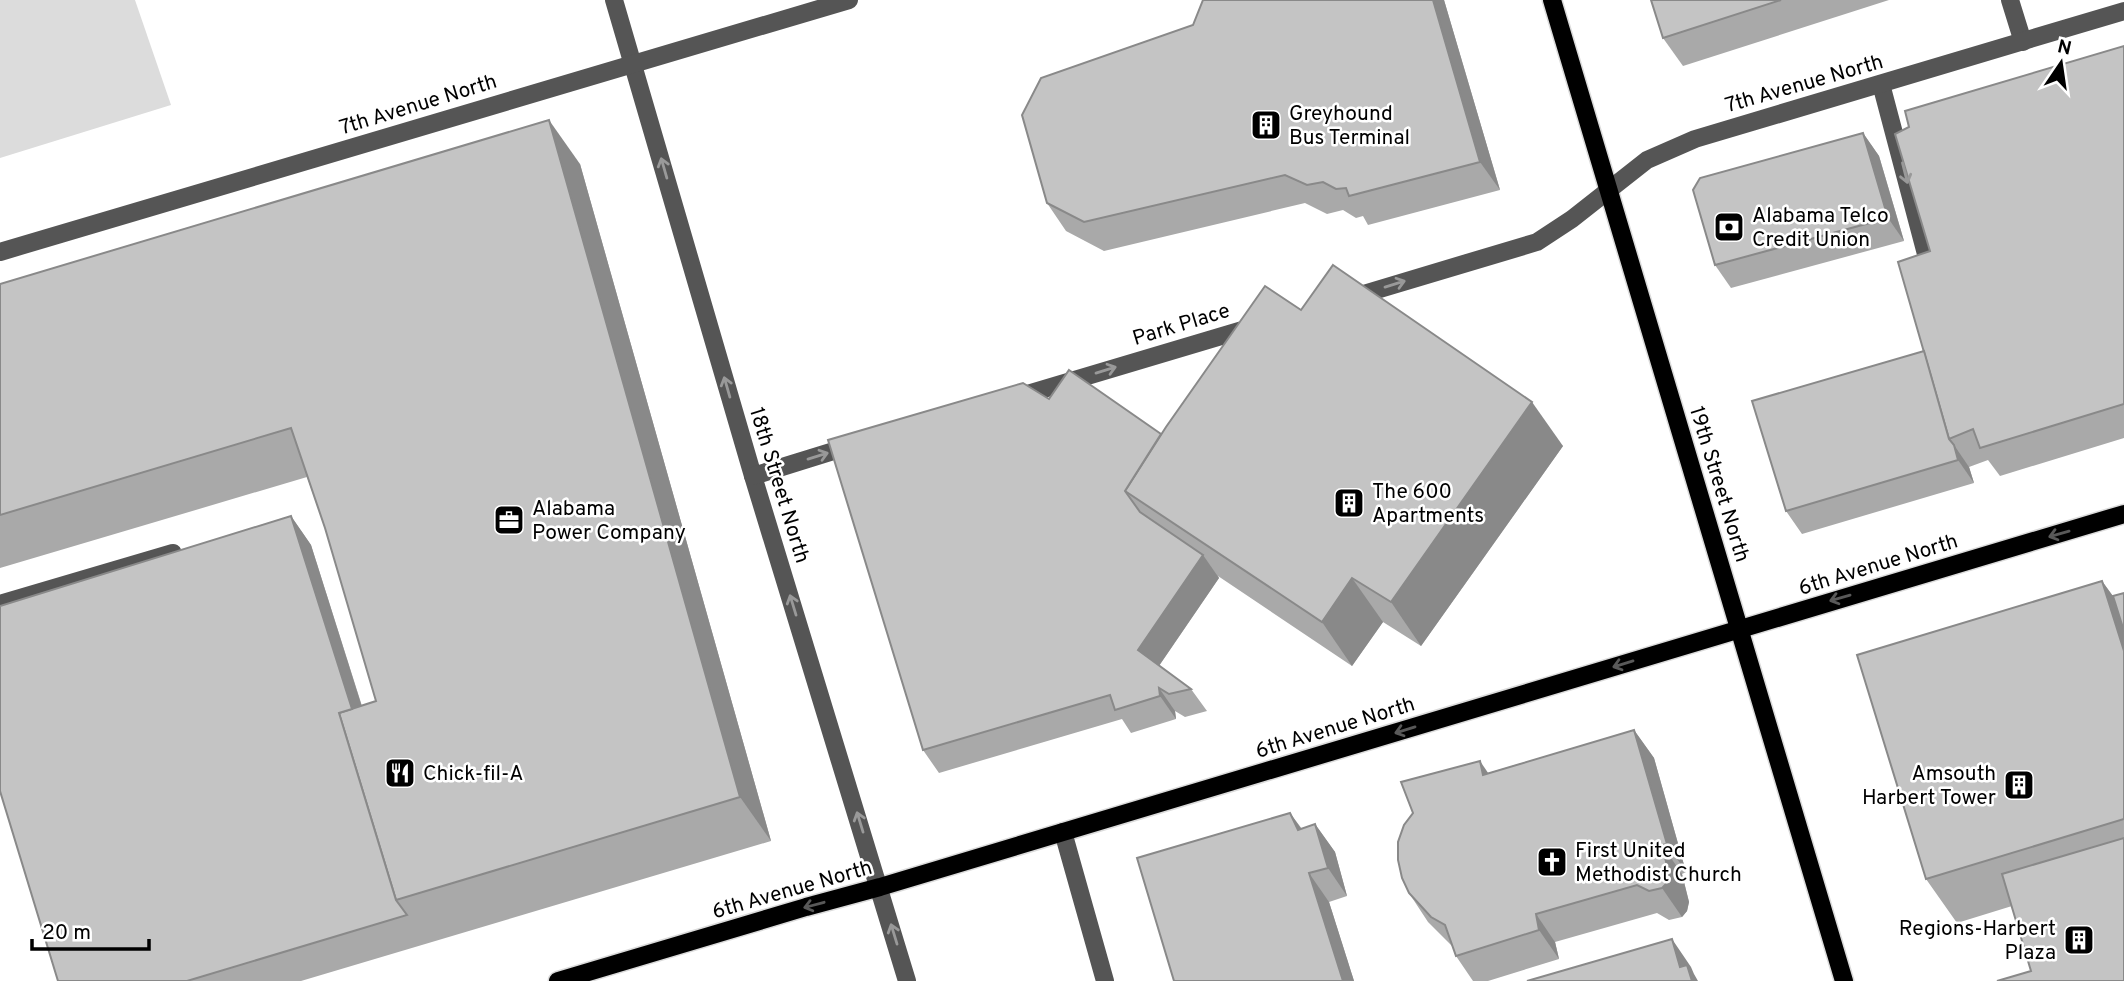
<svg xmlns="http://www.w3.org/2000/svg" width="2124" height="981" font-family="Overpass,sans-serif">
  <rect width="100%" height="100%" fill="#fff"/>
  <polygon fill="#dcdcdc" points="0,0 135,0 171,105 0,158"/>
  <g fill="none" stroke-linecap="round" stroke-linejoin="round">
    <g stroke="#dbdbdb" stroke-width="21">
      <g id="major">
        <polyline points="1552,0 1844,981"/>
        <polyline points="558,981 806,907 880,887 2124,514"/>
      </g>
    </g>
    <g stroke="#555" stroke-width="18">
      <polyline points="614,0 753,476 907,981"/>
      <polyline points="2010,0 2023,42"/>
      <polyline points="1881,84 1931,273"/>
      <polyline points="0,252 849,0"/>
      <polyline points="1350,298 1537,242 1572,219 1647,160 1695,139 2124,11"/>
      <polyline points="1014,398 1252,327"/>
      <polyline points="753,476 853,445"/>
      <polyline points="0,604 173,553"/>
      <polyline points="1063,832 1105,981"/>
    </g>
    <use href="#major" stroke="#000" stroke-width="18"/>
  </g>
  <g fill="#a9a9a9">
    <polygon points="1444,0 1500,190 1368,225 1363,216 1356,218 1343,210 1327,214 1305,203 1104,251 1066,231 1047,203"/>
    <polygon points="1651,0 1889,0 1683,66 1663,38"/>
    <polygon points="2124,46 2124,438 2000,476 1988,460 1969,467 1974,483 1802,534 1786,511 1924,351 1930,251"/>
    <polygon points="1863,133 1879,156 1904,241 1731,288 1715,265"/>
    <polygon points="580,164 771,841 301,981 58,981 291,516 311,545 362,706 376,701 325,528 307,477 0,568 0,284"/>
    <polygon points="1301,310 1563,446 1421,646 1383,622 1352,666 1218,576 1219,578 1159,666 1191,689 1207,711 1185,717 1175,711 1176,719 1131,733 1122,719 939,773 923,750 1161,434"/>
    <polygon points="2102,581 2113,596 2124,593 2124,981 2031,971 2012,906 1957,923 1926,879"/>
    <polygon points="1634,730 1654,758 1686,872 1682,874 1689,902 1687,911 1682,917 1669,920 1657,913 1555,942 1559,959 1488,981 1473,981 1456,956 1452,946 1428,922 1409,893 1488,773"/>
    <polygon points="1290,813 1302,829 1315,824 1335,852 1347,896 1329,902 1354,981 1174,981"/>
  </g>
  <g fill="#898989">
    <polygon points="1433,0 1444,0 1500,190 1480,162"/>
    <polygon points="549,120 580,164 771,841 740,797"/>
    <polygon points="1863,133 1879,156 1904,241 1888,218"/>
    <polygon points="1532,402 1563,446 1421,646 1391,602"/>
    <polygon points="1954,445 1969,467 1974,483 1958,460"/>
    <polygon points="291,516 311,545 372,739 352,711"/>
    <polygon points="1203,555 1219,578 1154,673 1138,650"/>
    <polygon points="1352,578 1383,622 1352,666 1322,622"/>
    <polygon points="2102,581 2124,612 2124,651"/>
    <polygon points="1159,688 1175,711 1176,719 1160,696"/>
    <polygon points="1634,730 1654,758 1686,872 1667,844"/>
    <polygon points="1480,761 1499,789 1483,775"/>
    <polygon points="1290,813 1310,841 1298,830"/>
    <polygon points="1315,824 1335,852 1347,896 1328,868"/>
    <polygon points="1662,845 1682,874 1689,902 1687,911 1682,917 1662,888"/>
    <polygon points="1309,873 1329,902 1354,981 1343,981"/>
    <polygon points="1536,914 1555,942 1559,959 1539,930"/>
    <polygon points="1672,939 1691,967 1694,974 1698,981 1690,981 1680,967"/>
  </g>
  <g fill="#c4c4c4" stroke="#898989" stroke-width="2">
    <polygon points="1203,0 1433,0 1480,162 1349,196 1346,188 1336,189 1323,182 1307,185 1285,175 1084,222 1047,203 1022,115 1041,78 1193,25"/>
    <polygon points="1651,0 1781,0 1663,38"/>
    <polygon points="2124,46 2124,404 1980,448 1973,429 1949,439 1898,262 1930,251 1895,134 1909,127 1905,111"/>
    <polygon points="549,120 740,797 396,900 339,713 376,701 325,528 291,428 0,515 0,284"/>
    <polygon points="1863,133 1888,218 1715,265 1693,190 1700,178"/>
    <polygon points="1333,265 1532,402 1391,602 1352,578 1322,622 1125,491 1166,427 1265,286 1301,310"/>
    <polygon points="1924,351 1949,439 1954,445 1958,460 1786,511 1752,401"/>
    <polygon points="1069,370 1161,434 1125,491 1140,512 1203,555 1138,650 1191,689 1169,694 1159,688 1160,696 1115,710 1110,695 923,750 828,440 1023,383 1049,399"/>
    <polygon points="291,516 352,709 339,713 396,900 407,915 187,981 58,981 0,791 0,606"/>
    <polygon points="2102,581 2124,651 2124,819 1926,879 1857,655"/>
    <polygon points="2124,593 2124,631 2113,596"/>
    <polygon points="1634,730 1667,844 1662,845 1669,874 1667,883 1662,888 1649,891 1637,885 1536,914 1539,930 1456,956 1445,925 1431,917 1409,893 1402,878 1398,860 1398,842 1404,825 1413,813 1401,782 1480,761 1483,775"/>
    <polygon points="1290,813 1298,830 1315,824 1328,868 1309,873 1343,981 1174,981 1137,858"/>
    <polygon points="2124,838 2124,981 1997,981 2031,971 2002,874"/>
    <polygon points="1672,939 1680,967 1687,965 1692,981 1527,981"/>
  </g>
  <defs><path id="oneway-shaft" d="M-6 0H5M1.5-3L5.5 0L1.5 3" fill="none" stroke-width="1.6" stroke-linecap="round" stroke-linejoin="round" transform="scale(1.75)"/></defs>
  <g stroke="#999">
    <use href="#oneway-shaft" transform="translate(664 168) rotate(-106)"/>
    <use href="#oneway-shaft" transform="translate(1905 173) rotate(76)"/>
    <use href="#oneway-shaft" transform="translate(1395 284) rotate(-17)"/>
    <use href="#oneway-shaft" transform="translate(1106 370) rotate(-17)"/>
    <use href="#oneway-shaft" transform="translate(727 387) rotate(-106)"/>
    <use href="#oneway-shaft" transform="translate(818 456) rotate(-17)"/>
    <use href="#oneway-shaft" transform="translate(793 605) rotate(-107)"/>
    <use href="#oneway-shaft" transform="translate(860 822) rotate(-107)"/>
    <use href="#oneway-shaft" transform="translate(894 934) rotate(-107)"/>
  </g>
  <g stroke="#595959">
    <use href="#oneway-shaft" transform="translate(2059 534) rotate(164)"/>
    <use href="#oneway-shaft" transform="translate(1840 598) rotate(164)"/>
    <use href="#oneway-shaft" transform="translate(1623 664) rotate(163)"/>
    <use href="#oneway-shaft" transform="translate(1405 730) rotate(163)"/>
    <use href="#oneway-shaft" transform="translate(814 905) rotate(165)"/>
  </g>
  <defs>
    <g id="building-square" transform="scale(1.575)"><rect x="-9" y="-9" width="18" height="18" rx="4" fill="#000" stroke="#fff"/><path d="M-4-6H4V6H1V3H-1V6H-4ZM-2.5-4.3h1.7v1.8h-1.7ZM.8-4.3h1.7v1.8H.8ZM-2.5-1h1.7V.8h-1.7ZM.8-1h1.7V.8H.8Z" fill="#fff"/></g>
    <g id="bank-square" transform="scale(1.575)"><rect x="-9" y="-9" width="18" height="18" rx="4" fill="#000" stroke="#fff"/><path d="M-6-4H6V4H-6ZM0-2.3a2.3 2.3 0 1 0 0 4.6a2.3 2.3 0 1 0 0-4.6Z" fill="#fff"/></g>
    <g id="office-square" transform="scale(1.575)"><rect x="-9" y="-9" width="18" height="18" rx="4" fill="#000" stroke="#fff"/><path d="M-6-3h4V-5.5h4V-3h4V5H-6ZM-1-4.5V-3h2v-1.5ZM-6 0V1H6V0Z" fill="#fff"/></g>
    <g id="restaurant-square" transform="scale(1.575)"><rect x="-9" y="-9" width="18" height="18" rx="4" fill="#000" stroke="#fff"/><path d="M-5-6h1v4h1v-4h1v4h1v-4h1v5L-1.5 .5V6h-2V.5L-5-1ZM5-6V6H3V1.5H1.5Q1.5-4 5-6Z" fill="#fff"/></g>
    <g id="church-square" transform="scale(1.575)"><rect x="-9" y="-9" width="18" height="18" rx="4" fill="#000" stroke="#fff"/><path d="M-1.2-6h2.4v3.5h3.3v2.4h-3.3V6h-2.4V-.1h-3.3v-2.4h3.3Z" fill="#fff"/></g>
  </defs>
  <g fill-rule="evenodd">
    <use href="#building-square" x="1266" y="125"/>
    <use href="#bank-square" x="1729" y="227"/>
    <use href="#building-square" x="1349" y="503"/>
    <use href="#office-square" x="509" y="520"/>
    <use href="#restaurant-square" x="400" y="773"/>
    <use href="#building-square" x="2019" y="785"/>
    <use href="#church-square" x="1552" y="862"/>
    <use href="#building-square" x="2079" y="940"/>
  </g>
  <g text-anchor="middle" stroke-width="5" stroke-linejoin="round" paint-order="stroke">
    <g font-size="21" fill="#000" stroke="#fff">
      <text transform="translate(1804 83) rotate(-16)" y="7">7th Avenue North</text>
      <text transform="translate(418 104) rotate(-17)" y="7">7th Avenue North</text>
      <text transform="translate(1181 324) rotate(-17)" y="7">Park Place</text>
      <text transform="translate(1720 484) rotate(73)" y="7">19th Street North</text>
      <text transform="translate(780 485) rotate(73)" y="7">18th Street North</text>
      <text transform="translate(1878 564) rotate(-17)" y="7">6th Avenue North</text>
      <text transform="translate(1335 727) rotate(-17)" y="7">6th Avenue North</text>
      <text transform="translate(792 889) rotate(-16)" y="7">6th Avenue North</text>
    </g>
    <g font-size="21" fill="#000" stroke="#fff" text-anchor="start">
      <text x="1289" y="120">Greyhound<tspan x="1289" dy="24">Bus Terminal</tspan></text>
      <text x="1752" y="222">Alabama Telco<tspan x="1752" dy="24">Credit Union</tspan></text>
      <text x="1372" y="498">The 600<tspan x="1372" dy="24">Apartments</tspan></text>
      <text x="532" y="515">Alabama<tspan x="532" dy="24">Power Company</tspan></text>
      <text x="423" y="780">Chick-fil-A</text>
      <text x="1996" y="780" text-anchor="end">Amsouth<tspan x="1996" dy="24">Harbert Tower</tspan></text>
      <text x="1575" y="857">First United<tspan x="1575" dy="24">Methodist Church</tspan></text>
      <text x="2056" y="935" text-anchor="end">Regions-Harbert<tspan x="2056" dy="24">Plaza</tspan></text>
    </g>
  </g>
  <g transform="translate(2061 63) rotate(13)" stroke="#ffffff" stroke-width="5" paint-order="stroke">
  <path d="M0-5L12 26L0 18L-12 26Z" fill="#000000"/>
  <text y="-10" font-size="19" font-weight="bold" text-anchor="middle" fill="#000000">N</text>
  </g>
  <path d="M32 939v10h117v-10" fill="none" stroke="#000000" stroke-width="3.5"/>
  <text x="42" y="939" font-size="21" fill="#000000" stroke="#ffffff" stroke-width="5" paint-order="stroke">20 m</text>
</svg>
